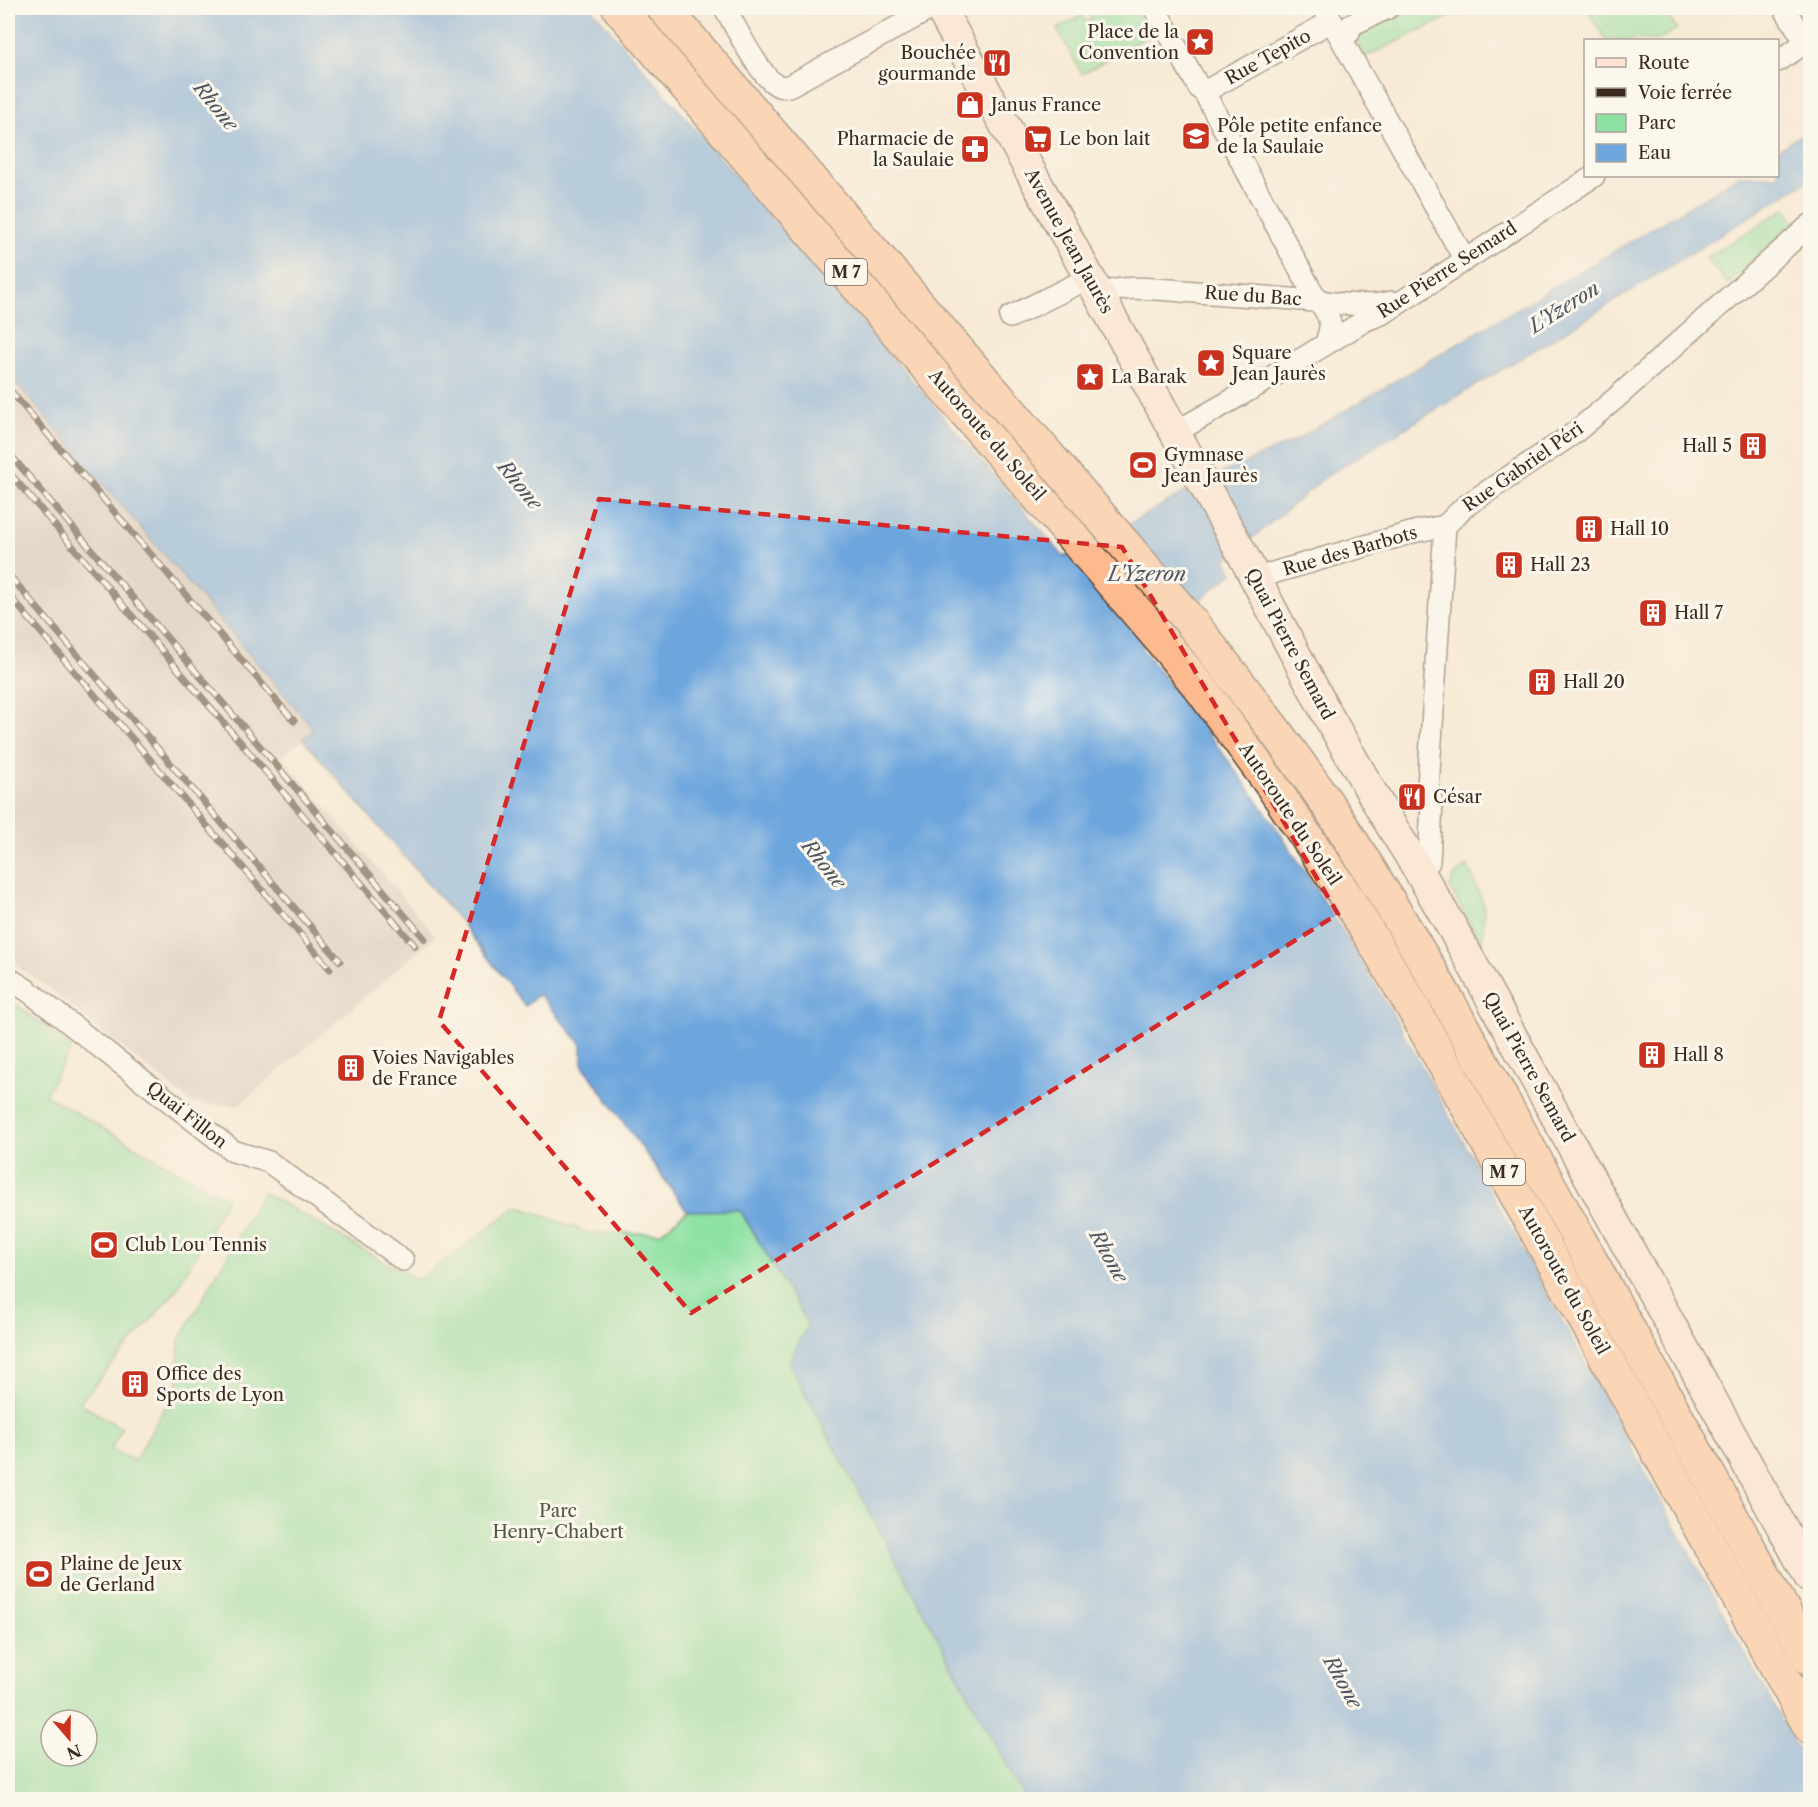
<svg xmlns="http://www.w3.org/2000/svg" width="1818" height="1807" font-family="'Libre Caslon Text',serif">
  <rect width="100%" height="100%" fill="#fbf7ec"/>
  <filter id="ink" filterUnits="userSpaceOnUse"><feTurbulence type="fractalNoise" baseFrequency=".0167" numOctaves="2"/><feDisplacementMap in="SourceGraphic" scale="12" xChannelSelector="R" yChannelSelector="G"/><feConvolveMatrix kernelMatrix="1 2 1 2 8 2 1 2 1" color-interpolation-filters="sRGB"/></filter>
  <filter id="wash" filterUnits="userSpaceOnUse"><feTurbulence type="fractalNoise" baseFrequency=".008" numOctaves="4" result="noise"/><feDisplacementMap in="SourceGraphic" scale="24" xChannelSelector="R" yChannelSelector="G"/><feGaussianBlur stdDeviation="1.35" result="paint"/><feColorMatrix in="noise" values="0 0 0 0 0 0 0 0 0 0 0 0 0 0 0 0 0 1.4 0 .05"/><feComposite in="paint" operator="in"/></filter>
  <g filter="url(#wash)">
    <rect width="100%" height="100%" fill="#f7ebd7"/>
    <polygon fill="#cec2b9" points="8,373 314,730 282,757 436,936 238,1106 191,1103 37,979 8,961"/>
    <g fill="#8de1a3" stroke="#648660" stroke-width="1.5" fill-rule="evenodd">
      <polygon points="1086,8 1141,8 1155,32 1082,74 1057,29 1082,15 1086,22 1092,19"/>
      <polygon points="1403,8 1468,8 1365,57 1355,38 1354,29"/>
      <polygon points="1586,8 1663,8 1677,29 1659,40 1606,40"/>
      <polygon points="1786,208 1795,223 1728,284 1706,258"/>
      <path d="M1468 866 1484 906 1482 946 1450 888C1452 875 1458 872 1468 866Z"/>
      <path d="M8 998 72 1047 45 1095 227 1199 175 1292 79 1403 122 1428 111 1449 134 1461 178 1385 179 1341 263 1192 386 1263 419 1280 518 1206 589 1233H660L687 1211 740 1210 808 1324 789 1364 1025 1799 8 1800ZM51 1720H87V1756H51Z"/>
    </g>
    <path fill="#6da6dd" stroke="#54687e" stroke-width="1.5" d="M8 8H591L1064 557 1134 521 1207 480 1296 440 1697 202 1738 176H1778V150L1810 129V179L1592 315 1328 475 1226 560 1233 573 1141 648C1189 708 1236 768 1279 832 1321 894 1359 958 1398 1023L1810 1772V1799H1025L789 1363 808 1324 740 1210 687 1211 582 1064V1045L539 994 525 1006 459 920 303 739 314 729 8 373Z"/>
  </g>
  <g filter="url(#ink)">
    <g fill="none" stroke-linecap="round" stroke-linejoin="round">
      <g stroke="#57473a" stroke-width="24">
        <g id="street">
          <path d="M725 8C734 24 762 81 779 86 782 87 785 86 789 86L932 8"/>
          <path d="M1155 8 1199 88 1204 92 1310 288C1317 300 1332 314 1330 328 1329 333 1327 339 1326 343"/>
          <polyline points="1324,8 1465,260"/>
          <polyline points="1784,8 1806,43"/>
          <polyline points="1349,33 1351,25 1388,8"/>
          <polyline points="1778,61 1810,40"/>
          <polyline points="1204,92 1332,21"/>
          <path d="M1099 295C1122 284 1155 289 1181 291 1225 294 1270 297 1314 301 1341 303 1366 308 1392 302"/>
          <polyline points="1010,317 1089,278"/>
          <polyline points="1174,433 1265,381 1366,320 1384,313 1594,176"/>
          <polyline points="1258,582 1265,576 1276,572 1417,531 1445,526"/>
          <polyline points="1418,869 1429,862 1432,802 1428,787 1445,526 1464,507 1573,434 1615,399 1810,225"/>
          <polyline points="8,978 27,990 233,1151 269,1162 403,1260"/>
        </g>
      </g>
      <g stroke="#57473a" stroke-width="33">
        <polyline id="secondary" points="940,8 1244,557 1328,716 1384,814 1418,869 1454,931 1810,1578"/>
      </g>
      <g stroke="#57473a" stroke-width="36">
        <g id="highway">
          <polyline points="619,8 1162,641 1202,690 1273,787 1346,896 1380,952 1416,1013 1810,1727"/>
          <path d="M664 8 1191 622C1238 682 1285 742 1328 805 1371 870 1410 936 1449 1003L1810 1659"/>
        </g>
      </g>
      <use href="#street" stroke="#fff" stroke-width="21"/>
      <use href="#secondary" stroke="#fee3d2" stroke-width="30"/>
      <use href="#highway" stroke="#fcba8e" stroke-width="33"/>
      <g stroke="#3b2a1e" stroke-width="7">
        <g id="rail">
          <polyline points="8,388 294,721"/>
          <polyline points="8,452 425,939"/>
          <polyline points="8,471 415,946"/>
          <polyline points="8,574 340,961"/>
          <polyline points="8,594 330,969"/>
        </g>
      </g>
      <use href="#rail" stroke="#fbf7ec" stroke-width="4.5" stroke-dasharray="14" stroke-linecap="butt"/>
    </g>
  </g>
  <path d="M0 0H1818V1807H0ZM599 499 1122 547 1338 914 691 1313 439 1021Z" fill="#f7ebd7" fill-opacity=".55" fill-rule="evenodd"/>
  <path fill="none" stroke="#d62828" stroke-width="4.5" stroke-dasharray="12 8" stroke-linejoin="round" d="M599 499 1122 547 1338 914 691 1313 439 1021Z"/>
  <defs>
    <g id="sight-square" transform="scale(1.5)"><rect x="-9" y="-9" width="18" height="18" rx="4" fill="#c8321e" stroke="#fbf7ec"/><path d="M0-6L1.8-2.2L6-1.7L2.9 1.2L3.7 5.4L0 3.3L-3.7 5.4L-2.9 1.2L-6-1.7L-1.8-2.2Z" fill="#fff"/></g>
    <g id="restaurant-square" transform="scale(1.5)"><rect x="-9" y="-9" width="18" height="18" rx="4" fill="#c8321e" stroke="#fbf7ec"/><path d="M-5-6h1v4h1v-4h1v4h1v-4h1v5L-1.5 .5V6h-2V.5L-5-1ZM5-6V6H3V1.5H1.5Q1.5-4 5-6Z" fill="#fff"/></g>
    <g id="shop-square" transform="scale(1.5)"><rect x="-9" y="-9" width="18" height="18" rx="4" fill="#c8321e" stroke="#fbf7ec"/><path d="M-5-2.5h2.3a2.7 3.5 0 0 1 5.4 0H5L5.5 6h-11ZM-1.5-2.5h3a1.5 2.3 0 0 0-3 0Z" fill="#fff"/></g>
    <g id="school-square" transform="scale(1.5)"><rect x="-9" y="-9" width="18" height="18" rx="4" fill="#c8321e" stroke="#fbf7ec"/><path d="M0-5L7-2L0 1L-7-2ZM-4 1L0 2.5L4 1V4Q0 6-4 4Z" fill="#fff"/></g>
    <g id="supermarket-square" transform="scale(1.5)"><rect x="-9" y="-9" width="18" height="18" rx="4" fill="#c8321e" stroke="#fbf7ec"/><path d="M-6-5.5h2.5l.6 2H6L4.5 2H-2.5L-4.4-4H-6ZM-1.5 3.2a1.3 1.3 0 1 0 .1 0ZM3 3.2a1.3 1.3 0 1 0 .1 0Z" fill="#fff"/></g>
    <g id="pharmacy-square" transform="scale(1.5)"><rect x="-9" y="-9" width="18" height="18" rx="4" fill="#c8321e" stroke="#fbf7ec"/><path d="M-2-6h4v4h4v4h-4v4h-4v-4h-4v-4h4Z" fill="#fff"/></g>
    <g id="building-square" transform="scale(1.5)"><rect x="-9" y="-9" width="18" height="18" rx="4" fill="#c8321e" stroke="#fbf7ec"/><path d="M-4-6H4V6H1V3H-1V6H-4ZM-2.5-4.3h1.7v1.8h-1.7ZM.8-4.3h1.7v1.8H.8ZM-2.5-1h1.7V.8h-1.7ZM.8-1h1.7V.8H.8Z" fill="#fff"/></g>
    <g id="stadium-square" transform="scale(1.5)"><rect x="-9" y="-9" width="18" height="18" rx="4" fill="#c8321e" stroke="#fbf7ec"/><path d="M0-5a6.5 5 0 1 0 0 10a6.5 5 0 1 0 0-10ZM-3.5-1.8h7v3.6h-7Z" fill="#fff"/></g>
  </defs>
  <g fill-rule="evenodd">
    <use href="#sight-square" x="1200" y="42"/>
    <use href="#restaurant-square" x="997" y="63"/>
    <use href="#shop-square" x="970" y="105"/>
    <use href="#school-square" x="1196" y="136"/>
    <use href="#supermarket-square" x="1038" y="139"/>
    <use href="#pharmacy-square" x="975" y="149"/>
    <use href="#sight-square" x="1211" y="363"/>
    <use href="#sight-square" x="1090" y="377"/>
    <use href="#building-square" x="1753" y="446"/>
    <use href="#stadium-square" x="1143" y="465"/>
    <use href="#building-square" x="1589" y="529"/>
    <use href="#building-square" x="1509" y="565"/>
    <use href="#building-square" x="1653" y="613"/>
    <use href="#building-square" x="1542" y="682"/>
    <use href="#restaurant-square" x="1412" y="797"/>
    <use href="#building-square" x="1652" y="1055"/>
    <use href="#building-square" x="351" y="1068"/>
    <use href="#stadium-square" x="104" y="1245"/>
    <use href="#building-square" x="135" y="1384"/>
    <use href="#stadium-square" x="39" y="1574"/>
  </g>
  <g text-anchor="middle" stroke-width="6" stroke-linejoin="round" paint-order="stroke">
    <g fill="#fbf7ec" stroke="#75685c" stroke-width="1.5">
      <rect x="825" y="259" width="42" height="26" rx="4.5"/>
      <rect x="1483" y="1159" width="42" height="26" rx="4.5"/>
    </g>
    <g font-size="16" font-weight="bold" fill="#3b2a1e">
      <text x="846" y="278">M 7</text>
      <text x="1504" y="1178">M 7</text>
    </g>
    <g font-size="18" fill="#3b2a1e" stroke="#fbf7ec" text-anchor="start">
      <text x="1179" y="38" text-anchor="end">Place de la<tspan x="1179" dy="21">Convention</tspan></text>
      <text x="976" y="59" text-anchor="end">Bouchée<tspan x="976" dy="21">gourmande</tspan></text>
      <text x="991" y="111">Janus France</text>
      <text x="1217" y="132">Pôle petite enfance<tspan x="1217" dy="21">de la Saulaie</tspan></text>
      <text x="954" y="145" text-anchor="end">Pharmacie de<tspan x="954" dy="21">la Saulaie</tspan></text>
      <text x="1059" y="145">Le bon lait</text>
      <text x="1232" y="359">Square<tspan x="1232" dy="21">Jean Jaurès</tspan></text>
      <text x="1111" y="383">La Barak</text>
      <text x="1732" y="452" text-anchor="end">Hall 5</text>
      <text x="1164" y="461">Gymnase<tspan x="1164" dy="21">Jean Jaurès</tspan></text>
      <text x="1610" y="535">Hall 10</text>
      <text x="1530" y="571">Hall 23</text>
      <text x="1674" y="619">Hall 7</text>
      <text x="1563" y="688">Hall 20</text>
      <text x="1433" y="803">César</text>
      <text x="1673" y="1061">Hall 8</text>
      <text x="372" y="1064">Voies Navigables<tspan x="372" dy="21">de France</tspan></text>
      <text x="125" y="1251">Club Lou Tennis</text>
      <text x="156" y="1380">Office des<tspan x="156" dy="21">Sports de Lyon</tspan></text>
      <text x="60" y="1570">Plaine de Jeux<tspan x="60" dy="21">de Gerland</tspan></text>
    </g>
    <g font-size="18" fill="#3b2a1e" stroke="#fbf7ec">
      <text transform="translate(1268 57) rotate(-29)" y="6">Rue Tepito</text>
      <text transform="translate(1069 241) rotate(61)" y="6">Avenue Jean Jaurès</text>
      <text transform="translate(1447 270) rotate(-33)" y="6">Rue Pierre Semard</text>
      <text transform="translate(1253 296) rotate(4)" y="6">Rue du Bac</text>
      <text transform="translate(987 435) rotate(49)" y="6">Autoroute du Soleil</text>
      <text transform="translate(1523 467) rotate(-35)" y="6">Rue Gabriel Péri</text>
      <text transform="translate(1350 551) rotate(-16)" y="6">Rue des Barbots</text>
      <text transform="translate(1290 644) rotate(62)" y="6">Quai Pierre Semard</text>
      <text transform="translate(1290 814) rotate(56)" y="6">Autoroute du Soleil</text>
      <text transform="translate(1529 1067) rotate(61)" y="6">Quai Pierre Semard</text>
      <text transform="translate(187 1115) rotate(38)" y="6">Quai Fillon</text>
      <text transform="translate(1564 1280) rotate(61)" y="6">Autoroute du Soleil</text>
    </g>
    <g font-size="18" fill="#50583f" stroke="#fbf7ec">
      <text x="558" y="1517">Parc<tspan x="558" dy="21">Henry-Chabert</tspan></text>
    </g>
    <g font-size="20" font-style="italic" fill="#4c5561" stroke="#fbf7ec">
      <text transform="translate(216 106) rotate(51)" y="7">Rhone</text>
      <text transform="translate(1564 307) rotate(-32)" y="7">L'Yzeron</text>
      <text transform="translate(520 485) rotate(51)" y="7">Rhone</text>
      <text x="1147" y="581">L'Yzeron</text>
      <text transform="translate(824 864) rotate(51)" y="7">Rhone</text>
      <text transform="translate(1109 1256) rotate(61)" y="7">Rhone</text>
      <text transform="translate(1343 1682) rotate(61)" y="7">Rhone</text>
    </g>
  </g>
  <rect width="1818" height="1807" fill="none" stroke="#fbf7ec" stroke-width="30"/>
  <rect x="1584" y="39" width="195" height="138" fill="#fbf7ec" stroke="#aea59a" stroke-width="1.5"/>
  <rect x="1596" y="58" width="30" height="9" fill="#fee3d2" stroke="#aea59a" stroke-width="1.5"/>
  <text x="1638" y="69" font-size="18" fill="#3b2a1e">Route</text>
  <rect x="1596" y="88" width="30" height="9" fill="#3b2a1e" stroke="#aea59a" stroke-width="1.5"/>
  <text x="1638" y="99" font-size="18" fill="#3b2a1e">Voie ferrée</text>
  <rect x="1596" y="114" width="30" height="18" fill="#8de1a3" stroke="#aea59a" stroke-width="1.5"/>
  <text x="1638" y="129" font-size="18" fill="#3b2a1e">Parc</text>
  <rect x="1596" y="144" width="30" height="18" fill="#6da6dd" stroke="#aea59a" stroke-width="1.5"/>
  <text x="1638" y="159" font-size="18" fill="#3b2a1e">Eau</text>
  <g transform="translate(69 1738) rotate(160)"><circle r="28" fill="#fbf7ec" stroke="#aea59a" stroke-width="1.5"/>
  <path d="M0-4.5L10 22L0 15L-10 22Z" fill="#c8321e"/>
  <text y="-9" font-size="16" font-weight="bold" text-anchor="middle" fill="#3b2a1e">N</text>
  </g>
</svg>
